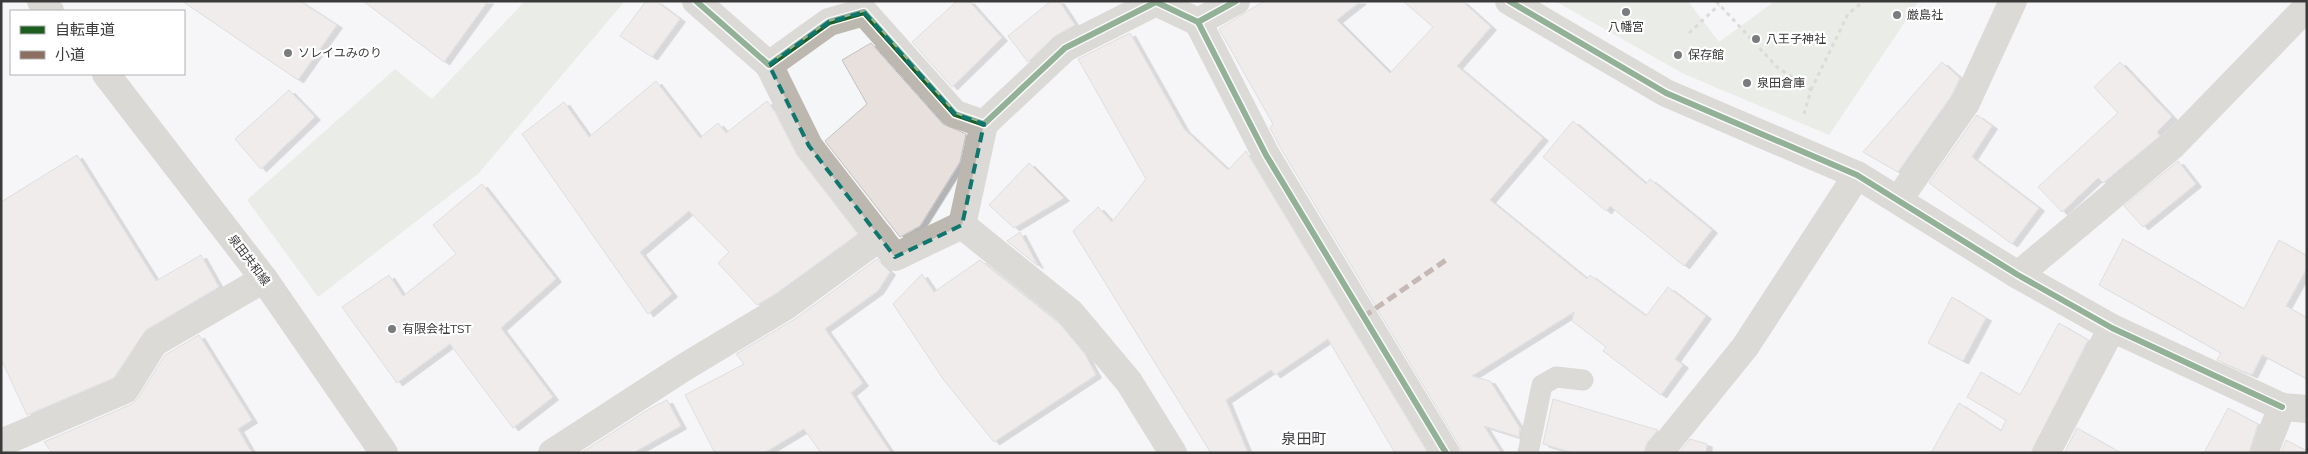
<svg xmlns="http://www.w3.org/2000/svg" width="2308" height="454" font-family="Mulish,'Noto Sans JP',sans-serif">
  <defs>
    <filter id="shadow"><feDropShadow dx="5.5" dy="3" stdDeviation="0" flood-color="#0004"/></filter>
  </defs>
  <rect width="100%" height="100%" fill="#f5f6f8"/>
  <g fill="#dbe1d3">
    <polygon points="525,1 625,1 479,173 318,297 247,200 395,69 432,99"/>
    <polygon points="1555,1 1688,1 1719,42 1775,1 1919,1 1829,135 1684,74"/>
  </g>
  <g fill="#e7e0dc" stroke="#c2c2c2" filter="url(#shadow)">
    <polygon points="182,1 300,1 337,25 298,80"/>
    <polygon points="363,1 488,1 444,62"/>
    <polygon points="646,1 656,1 680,19 652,57 620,36"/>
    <polygon points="957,1 969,1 1002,38 952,87 912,42"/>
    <polygon points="1051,1 1059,1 1075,25 1055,36 1028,62 1008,36"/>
    <polygon points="1264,1 1361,1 1337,20 1390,73 1433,27 1403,1 1462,1 1491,27 1457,66 1543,138 1490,200 1587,279 1590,275 1646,316 1668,287 1706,316 1675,359 1683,365 1661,395 1603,351 1606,347 1572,321 1574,312 1472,376 1490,381 1520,428 1519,437 1484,426 1501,453 1462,453 1459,445 1280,147 1270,128 1273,124 1219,29"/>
    <polygon points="1130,33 1184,129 1228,170 1246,151 1428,453 1395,453 1328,339 1275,375 1271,370 1226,400 1248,453 1211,453 1073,231 1098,207 1112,222 1146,179 1078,59"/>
    <polygon points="871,43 943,124 966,134 960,162 920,226 900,237 825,141 867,104 842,60"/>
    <polygon points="1942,62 1960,78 1952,95 1898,172 1863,152"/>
    <polygon points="2120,62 2172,117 2157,132 2160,136 2103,183 2098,178 2062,212 2038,187 2118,113 2094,87"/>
    <polygon points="656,81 700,138 718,123 726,133 767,101 775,112 797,155 858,234 777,293 757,305 718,263 729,252 689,211 640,252 672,294 648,314 522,134 564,102 589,137"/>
    <polygon points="289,90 315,117 261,169 235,139"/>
    <polygon points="1977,115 1992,126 1972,157 2039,208 2012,244 1929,183"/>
    <polygon points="1573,121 1646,184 1650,179 1712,230 1684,266 1610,206 1606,211 1543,157"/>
    <polygon points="77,155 156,281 201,255 219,287 146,330 114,378 27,415 1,359 1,202"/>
    <polygon points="2178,161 2196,184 2143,227 2124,206"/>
    <polygon points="1029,163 1064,198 1014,228 989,205"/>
    <polygon points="482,184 556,279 501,328 553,397 513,428 450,344 397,383 342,307 389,275 403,296 456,254 433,225"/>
    <polygon points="1020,232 1038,266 1007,241"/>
    <polygon points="2123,239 2244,309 2279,240 2307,256 2307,268 2286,306 2307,318 2307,379 2262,355 2252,375 2237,369 2217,360 2221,353 2099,285"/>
    <polygon points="877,259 890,272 878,291 825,329 863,383 851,393 891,453 821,453 804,429 764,453 715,453 685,395 744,364 736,354 795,319"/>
    <polygon points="980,260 1060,324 1085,354 1096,375 994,442 943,379 893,304 922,274 934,292"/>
    <polygon points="1952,297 1986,318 1963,361 1928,343"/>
    <polygon points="2059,323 2088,340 2031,453 1931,453 1959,403 2001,431 2006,420 1967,397 1981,372 2020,395"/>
    <polygon points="199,335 252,420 238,429 252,453 52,453 44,442 132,404 138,398 165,355"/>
    <polygon points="1553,399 1658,430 1647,443 1644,453 1573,453 1543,444"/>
    <polygon points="667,400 681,426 633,453 581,453 649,409"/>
    <polygon points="2228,408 2258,424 2249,453 2204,453"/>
    <polygon points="2077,428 2121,453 2064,453"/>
    <polygon points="1690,439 1707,444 1706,453 1679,453"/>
    <polygon points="2286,440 2307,451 2307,453 2281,453"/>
  </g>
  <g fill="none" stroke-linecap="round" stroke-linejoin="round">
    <g stroke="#bcbab5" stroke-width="3" stroke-dasharray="4 4" stroke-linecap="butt">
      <polyline points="1716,1 1777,67 1811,90 1804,114"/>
      <polyline points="1689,33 1719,5"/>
      <polyline points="1811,90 1848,14 1864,1"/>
    </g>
    <polyline stroke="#bcb8b0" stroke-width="21" points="1528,453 1542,385 1556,377 1583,380"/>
    <g stroke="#bcb8b0" stroke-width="28">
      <polyline points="696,1 769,65 829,22 864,12 955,114 984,124 1065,48 1156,2 1198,22 1236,1"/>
      <polyline points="1509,1 1666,93 1857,175 2018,275 2112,328 2282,407"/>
      <polyline points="1198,22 1266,155 1446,453"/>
      <polyline points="769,65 809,146 895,257 962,225"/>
      <polyline points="984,124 962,225 1071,313 1129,382 1173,453"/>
      <polyline points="1899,199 1966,103 2013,1"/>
      <polyline points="2018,275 2172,146 2307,7"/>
      <polyline points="1,443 125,390 154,343 264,279"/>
      <polyline points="552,453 683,368 786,306 880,237"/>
      <polyline points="1659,453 1745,347 1857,175"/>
      <polyline points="2046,453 2112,328"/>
      <polyline points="2264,453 2282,407 2307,409"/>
    </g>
    <g stroke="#bbb6ae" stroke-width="28">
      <polyline points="41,1 50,11"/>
      <polyline points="106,74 264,279 384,453"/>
    </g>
    <polyline stroke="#8d6e63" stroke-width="5" stroke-dasharray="10 5" stroke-linecap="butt" points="1363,317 1449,258"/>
    <g stroke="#fff" stroke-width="9">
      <g id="cycleway">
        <polyline points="696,1 769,65 829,22 864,12 955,114 984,124 1065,48 1156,2 1198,22 1236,1"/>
        <polyline points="1509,1 1666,93 1857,175 2018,275 2112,328 2282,407"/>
        <polyline points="1198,22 1266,155 1446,453"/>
      </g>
    </g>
    <use href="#cycleway" stroke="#1b5e20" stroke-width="6"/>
  </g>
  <path d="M0 0H2308V454H0ZM864 12 955 114 984 124 962 225 895 257 809 146 769 65 829 22Z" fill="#f5f6f8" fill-opacity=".55" fill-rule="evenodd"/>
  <path fill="none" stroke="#0f766e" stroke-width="4" stroke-dasharray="10 6" stroke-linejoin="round" d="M864 12 955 114 984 124 962 225 895 257 809 146 769 65 829 22Z"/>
  <g fill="#7b7c7d" stroke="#fff" stroke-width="2">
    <circle cx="1626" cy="12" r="5"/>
    <circle cx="1897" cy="15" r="5"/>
    <circle cx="1756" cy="39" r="5"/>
    <circle cx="288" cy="53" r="5"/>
    <circle cx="1678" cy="55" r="5"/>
    <circle cx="1747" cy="83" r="5"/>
    <circle cx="392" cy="329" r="5"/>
  </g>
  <g text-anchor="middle" stroke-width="4.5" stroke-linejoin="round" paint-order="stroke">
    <g font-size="12" fill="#3a3a3b" stroke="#fff" text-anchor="start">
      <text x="1907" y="19">厳島社</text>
      <text x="1626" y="31" text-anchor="middle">八幡宮</text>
      <text x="1766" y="43">八王子神社</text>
      <text x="298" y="57">ソレイユみのり</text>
      <text x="1688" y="59">保存館</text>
      <text x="1757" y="87">泉田倉庫</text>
      <text x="402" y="333">有限会社TST</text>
    </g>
    <g font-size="12" fill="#3a3a3b" stroke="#fff">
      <text transform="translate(249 260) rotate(53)" y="4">泉田共和線</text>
    </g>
    <g font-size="15" fill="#424245" stroke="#fff">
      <text x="1304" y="444">泉田町</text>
    </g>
  </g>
  <rect width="2308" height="454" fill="none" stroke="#3a3a3b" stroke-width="5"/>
  <rect x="10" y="10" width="175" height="65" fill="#ffffff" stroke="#b0b0b1"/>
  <rect x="20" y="26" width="25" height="8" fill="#1b5e20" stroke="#b0b0b1"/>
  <text x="55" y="35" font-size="15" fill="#3a3a3b">自転車道</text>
  <rect x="20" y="51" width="25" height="8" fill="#8d6e63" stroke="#b0b0b1"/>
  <text x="55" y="60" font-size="15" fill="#3a3a3b">小道</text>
</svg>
